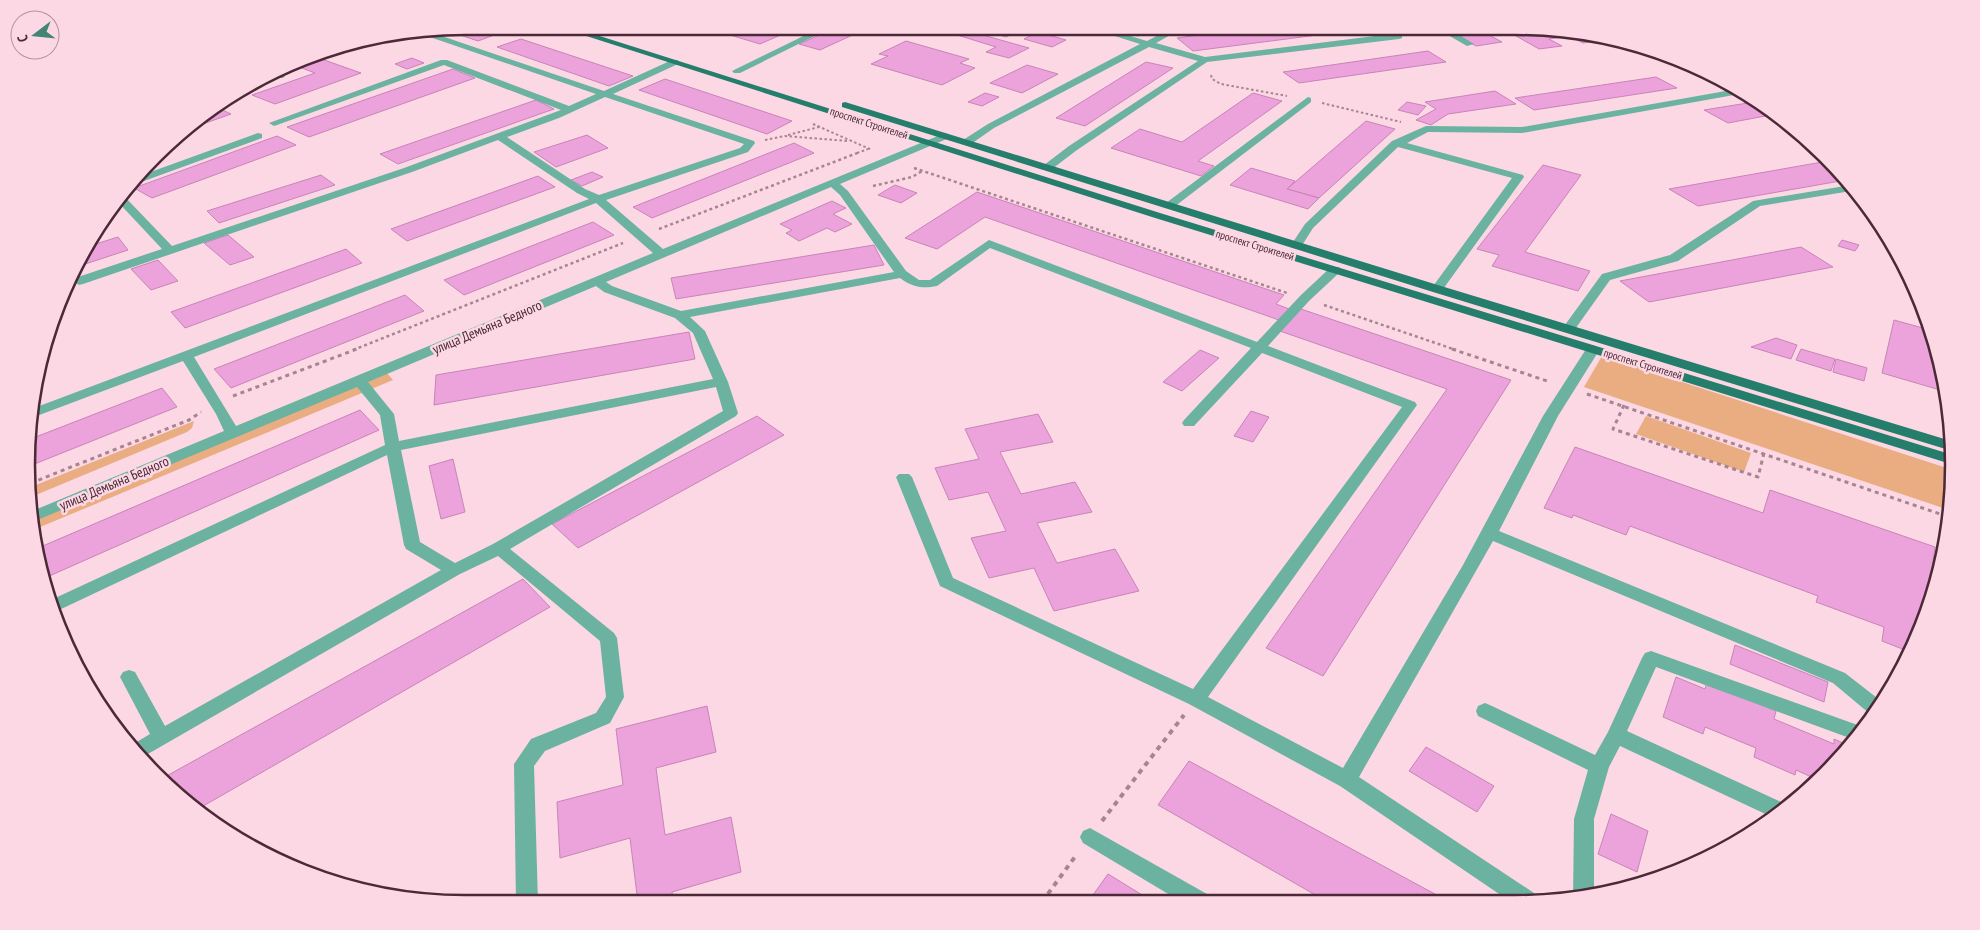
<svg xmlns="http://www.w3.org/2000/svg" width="1980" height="930" font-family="'PT Sans Narrow',sans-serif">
  <rect width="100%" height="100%" fill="#fcd8e4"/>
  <g fill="#eaac81">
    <polygon points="1602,356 1953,470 1949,510 1584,387"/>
    <polygon points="386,372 393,380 33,530 30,520"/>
    <polygon points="1646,416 1751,453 1744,472 1636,434"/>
    <polygon points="194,421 192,428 187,432 31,497 31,487"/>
  </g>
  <g fill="#eca2db" stroke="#c884b8">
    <polygon points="465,26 490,26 505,31 478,41 445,30"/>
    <polygon points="717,26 778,26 792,30 760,44 710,29"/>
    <polygon points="840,26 872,26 820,50 799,44"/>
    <polygon points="1007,26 1029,26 1006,37 992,33"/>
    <polygon points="1102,26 1147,26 1152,28 1138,36"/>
    <polygon points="1268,26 1333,26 1341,32 1193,51 1177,38"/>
    <polygon points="1442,26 1473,26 1480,30 1500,28 1498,26 1515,26 1527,27 1539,34 1558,31 1594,34 1605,40 1583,43 1569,36 1549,39 1562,46 1539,49 1509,32 1489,35 1502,42 1476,46"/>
    <polygon points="965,30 1029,48 1009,58 986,52 996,47 954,34"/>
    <polygon points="1038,32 1066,40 1052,47 1024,39"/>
    <polygon points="521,39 633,76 609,86 497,47"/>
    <polygon points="906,41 969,59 960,63 975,68 942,85 871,64 888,56 879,54"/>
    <polygon points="1428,51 1446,62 1299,83 1283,72"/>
    <polygon points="313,56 361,73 275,104 252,95 315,73 294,65"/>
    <polygon points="412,58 424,63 407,69 395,64"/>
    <polygon points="1146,62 1173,68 1085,126 1056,118"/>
    <polygon points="1027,65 1058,74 1022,93 990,83"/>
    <polygon points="453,69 475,78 309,137 287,127"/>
    <polygon points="1656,77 1677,88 1534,110 1515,98"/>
    <polygon points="665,79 792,121 767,134 639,90"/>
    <polygon points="1495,91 1516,104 1448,114 1431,125 1416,120 1436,109 1425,102"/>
    <polygon points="985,93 999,97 982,106 968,102"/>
    <polygon points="1253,93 1282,101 1198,161 1214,166 1201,176 1111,148 1140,129 1182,142"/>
    <polygon points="536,100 554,109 398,164 380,154"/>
    <polygon points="1760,101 1776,114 1728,123 1704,110"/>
    <polygon points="1407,102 1426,106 1418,115 1398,110"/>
    <polygon points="216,107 231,114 186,130 198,117"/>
    <polygon points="1366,121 1395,129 1319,198 1287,189"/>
    <polygon points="587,135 608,148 556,167 534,152"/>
    <polygon points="277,136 296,145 152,198 134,188"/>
    <polygon points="794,143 814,153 652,218 633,207"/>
    <polygon points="1828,161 1832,163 1846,180 1698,206 1669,189"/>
    <polygon points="1543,165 1581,175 1525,252 1590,271 1578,291 1492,266 1499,255 1477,249"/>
    <polygon points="1251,168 1295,181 1287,189 1319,198 1308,209 1230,185"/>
    <polygon points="592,172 603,177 582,186 571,180"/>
    <polygon points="321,175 335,185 219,223 207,211"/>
    <polygon points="538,176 555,187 407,241 391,229"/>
    <polygon points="895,185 917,193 901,203 878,195"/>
    <polygon points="977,192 1284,295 1276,304 1289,309 1279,320 985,217 937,249 905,238"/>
    <polygon points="832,201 846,208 833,214 852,224 835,232 827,228 799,241 786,233 792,230 780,224"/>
    <polygon points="593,222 614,235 464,295 444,280"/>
    <polygon points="228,235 254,257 230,265 204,243"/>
    <polygon points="118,237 128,250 76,267 86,247"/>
    <polygon points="1842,240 1859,245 1855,251 1838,246"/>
    <polygon points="874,245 884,265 676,299 671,278"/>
    <polygon points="1801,247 1833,267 1649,302 1620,281"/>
    <polygon points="346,249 362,263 185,328 171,312"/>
    <polygon points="158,260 178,281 151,290 131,269"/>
    <polygon points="405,295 424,311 231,388 214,369"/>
    <polygon points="1298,308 1511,380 1323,676 1266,648 1447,389 1277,330"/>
    <polygon points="1894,320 1930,330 1945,380 1947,392 1882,373"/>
    <polygon points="689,332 695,359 434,405 436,375"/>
    <polygon points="1776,338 1797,345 1791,359 1751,347"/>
    <polygon points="1801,349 1835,359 1831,371 1796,360"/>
    <polygon points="1200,350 1219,358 1182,391 1163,382"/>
    <polygon points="1836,359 1867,368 1864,381 1833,372"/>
    <polygon points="162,388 177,407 32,465 33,438"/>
    <polygon points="360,410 379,430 47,577 38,548"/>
    <polygon points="1251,411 1269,417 1253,442 1234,436"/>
    <polygon points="1038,414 1053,442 1000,452 1021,494 1075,482 1092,512 1037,523 1057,563 1115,549 1139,591 1054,611 1034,568 989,578 971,538 1006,531 988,492 949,500 935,468 979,459 965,429"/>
    <polygon points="757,416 784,435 578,548 552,524"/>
    <polygon points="1575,447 1763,513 1770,490 1935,547 1926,613 1920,633 1910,652 1882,641 1884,627 1816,602 1818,596 1630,526 1626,535 1573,515 1572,518 1544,508"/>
    <polygon points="453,459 465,512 441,519 429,466"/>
    <polygon points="523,579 550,607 198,809 175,795 161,779"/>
    <polygon points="1735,645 1828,682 1824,702 1730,664"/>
    <polygon points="1676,677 1705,689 1707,682 1776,711 1774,719 1834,744 1834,739 1850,746 1816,779 1796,770 1795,775 1754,757 1756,748 1705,727 1703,734 1663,717"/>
    <polygon points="707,706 716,752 656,768 665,835 731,817 741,872 672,892 673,903 638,903 630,838 560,858 557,802 623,785 616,729"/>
    <polygon points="1426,747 1494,786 1477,812 1409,771"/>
    <polygon points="1189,761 1446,900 1326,901 1158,805"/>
    <polygon points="1611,814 1648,831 1637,872 1598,854"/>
    <polygon points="1108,874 1152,901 1088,902"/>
  </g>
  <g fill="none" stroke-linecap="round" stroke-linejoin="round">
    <g stroke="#a78491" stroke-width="2" stroke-dasharray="2.5 2.5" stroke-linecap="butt">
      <polyline points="518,26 544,35"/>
      <polyline points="1211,75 1212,79 1221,84 1287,96"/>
      <polyline points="1322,103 1401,122"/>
      <polyline points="813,124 872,150"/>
      <polyline points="788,135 819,127"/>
      <polyline points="765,140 785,136 848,141"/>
      <polyline points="857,153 868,149"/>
    </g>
    <g stroke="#a78491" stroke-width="2.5" stroke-dasharray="3 3" stroke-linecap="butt">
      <polyline points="914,168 1287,293"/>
      <polyline points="873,186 912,177 924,170"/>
      <polyline points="659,229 860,152"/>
      <polyline points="1324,305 1456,350"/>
      <polyline points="353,350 623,243"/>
    </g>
    <g stroke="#a78491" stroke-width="3" stroke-dasharray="4 4" stroke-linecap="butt">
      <polyline points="1452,349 1550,382"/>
      <polyline points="1587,394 1949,517"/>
      <polyline points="233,396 357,349"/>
      <polyline points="1624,405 1613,429 1758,477 1764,453"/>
      <polyline points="31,483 189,420 201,412"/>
    </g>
    <g stroke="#a78491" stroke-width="4" stroke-dasharray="5 5" stroke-linecap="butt">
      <polyline points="1102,821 1184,715"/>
      <polyline points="1042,902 1077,854"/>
    </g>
    <g fill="#6bb3a0" fill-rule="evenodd">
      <polygon points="701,26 713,26 692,36 685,34"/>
      <polygon points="824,26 835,26 740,73 734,73 732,71"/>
      <polygon points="1083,26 1097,26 1147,41 1172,28 1217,26 1213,29 1174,33 1156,43 1205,57 1391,34 1380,26 1390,26 1396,30 1445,26 1474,44 1467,46 1441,31 1402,35 1402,38 1399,39 1207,62 1077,150 1052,169 1044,169 1043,167 1044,165 1069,146 1198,61 1149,47 994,128 971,144 963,144 963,140 988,124 1140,44"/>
      <path d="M430 32 604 91 672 60H678V64L613 94 754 141 755 143 748 152 606 200 663 249 945 133 950 136 949 138 840 184 848 191 906 271 919 280H930L989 240 1257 342 1301 295 1331 267H1339L1341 270 1339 273 1309 301 1268 346 1415 402 1417 405 1208 697 1343 768 1463 565 1543 416 1588 346 1593 345 1600 349 1558 416 1499 531 1845 673 1881 701 1873 715 1870 714 1833 683 1493 541 1359 777 1534 893 1537 900H1508L1340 786 1189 704 940 586 896 477 899 474H909L912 477 953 578 1193 689 1402 407 1262 353 1194 426H1184L1182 423 1184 420 1251 348 990 248 937 286C922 289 912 287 900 278L690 317 705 331 728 382 738 413 736 416 510 549 614 633 617 638 624 697 610 723 545 751 534 766 538 903 516 904 514 764 531 739 596 713 606 697 600 641 498 556 460 574 141 758 130 746 150 734 120 677 123 672 129 670 135 672 165 726 441 570 406 549 404 545 387 455 57 611 53 599 385 445 380 415 357 387 30 523V512L224 431 216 414 183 361 34 417V408L589 199 577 193 498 140 412 172 83 284 79 285 73 281 75 278 162 249 118 202 124 196 172 246 404 168 561 110 444 65 277 125 274 126 269 123 441 60H447L569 106 596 94 421 34ZM605 97 744 144 740 148 599 195 585 189 507 137 559 118ZM831 187 840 195 894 272 681 311 612 286 606 282ZM596 203 653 253 236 426 194 357ZM596 286 604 292 675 318 693 333 713 379 399 441 394 414 368 382ZM716 387 723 411 493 544 455 563 420 542 401 450Z"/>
      <polygon points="280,73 285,76 283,78 273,77"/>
      <polygon points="1737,89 1745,93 1522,133 1428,132 1407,143 1523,175 1524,177 1441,292 1437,293 1431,289 1512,178 1398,147 1313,228 1301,247 1293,247 1291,245 1305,224 1392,141 1426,126 1522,127"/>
      <polygon points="1308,97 1311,98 1311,102 1174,207 1166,207 1164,205 1166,203"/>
      <polygon points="258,133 262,134 262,138 144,181 137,182 145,174"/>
      <polygon points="1845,186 1852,187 1857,194 1845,192 1760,206 1678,261 1610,280 1573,332 1568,333 1562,329 1602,274 1670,255 1753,201"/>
      <polygon points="1651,651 1866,728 1855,740 1656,667 1627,731 1790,806 1774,818 1620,746 1609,767 1594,819 1594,894 1573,900 1574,819 1588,770 1478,716 1476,711 1478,706 1485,703 1492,706 1595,755 1608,732 1642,658 1645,653"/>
      <polygon points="1090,828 1207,894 1210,901 1180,901 1083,843 1080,837 1083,831"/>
    </g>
    <g fill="#247e6b" fill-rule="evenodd">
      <polygon points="555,26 568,26 1160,213 1953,455 1954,465 1152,217"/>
      <polygon points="845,102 1441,286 1951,441 1952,451 1433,292 842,107 842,103"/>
    </g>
  </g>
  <g text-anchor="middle" stroke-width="5" stroke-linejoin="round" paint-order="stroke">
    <g font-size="11" fill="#4b2937" stroke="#fcd8e4">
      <text transform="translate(869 123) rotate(18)" y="4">проспект Строителей</text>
      <text transform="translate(1255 245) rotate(17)" y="4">проспект Строителей</text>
      <text transform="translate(1643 364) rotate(17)" y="4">проспект Строителей</text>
    </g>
    <g font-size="14" fill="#4b2937" stroke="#fcd8e4">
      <text transform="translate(487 327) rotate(-23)" y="5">улица Демьяна Бедного</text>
      <text transform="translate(114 483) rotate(-23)" y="5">улица Демьяна Бедного</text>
    </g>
  </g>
  <path d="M0 0H1980V930H0ZM465 35H1515A430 430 0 0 1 1945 465V465A430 430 0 0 1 1515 895H465A430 430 0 0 1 35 465V465A430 430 0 0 1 465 35Z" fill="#fcd8e4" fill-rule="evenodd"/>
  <path fill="none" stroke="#4b2937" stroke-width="2.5" d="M465 35H1515A430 430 0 0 1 1945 465V465A430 430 0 0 1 1515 895H465A430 430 0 0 1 35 465V465A430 430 0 0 1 465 35Z"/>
  <g transform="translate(35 35) rotate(254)"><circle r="24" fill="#fcd8e4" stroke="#b5929f"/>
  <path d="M0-4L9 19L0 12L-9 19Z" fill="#438474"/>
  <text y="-8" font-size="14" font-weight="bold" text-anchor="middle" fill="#4b2937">С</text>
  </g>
</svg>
